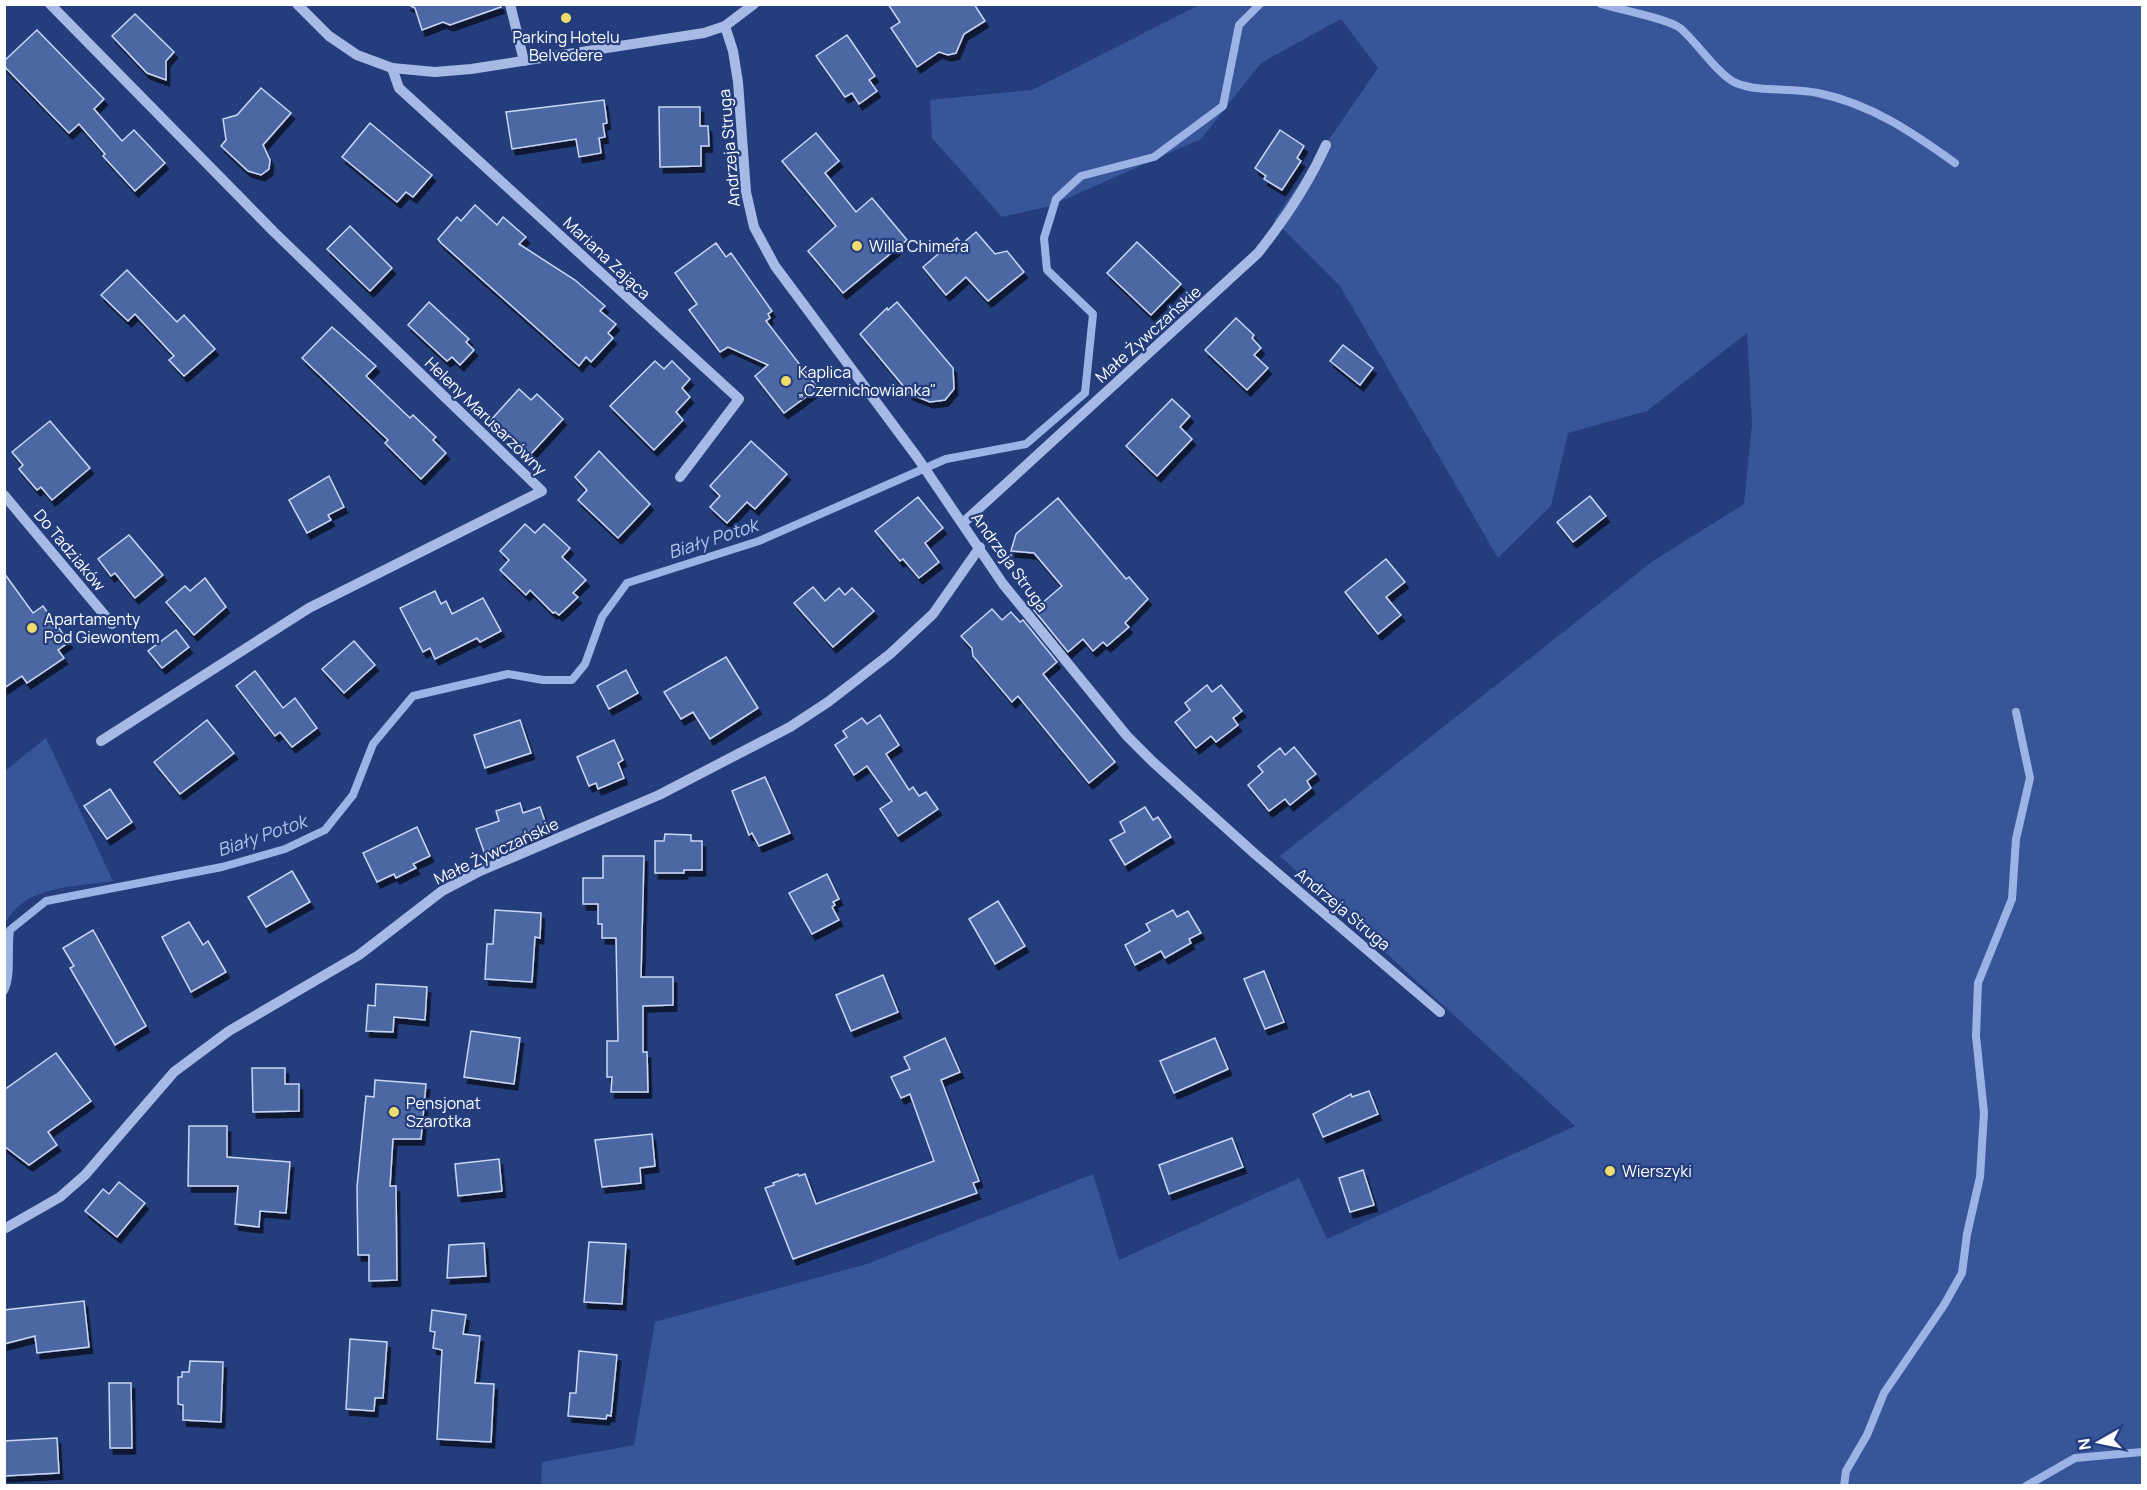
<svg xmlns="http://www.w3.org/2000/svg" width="2147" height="1490" font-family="Manrope,sans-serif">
  <defs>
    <filter id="shadow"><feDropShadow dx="3.5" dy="6" stdDeviation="0" flood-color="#0009"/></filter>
  </defs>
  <rect width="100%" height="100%" fill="#243d7c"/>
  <g fill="#375599">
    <polygon points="1199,5 2142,5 2142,1485 541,1486 542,1462 634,1445 655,1322 867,1264 1093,1174 1119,1260 1299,1178 1327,1239 1575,1126 1280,856 1653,561 1744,504 1752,424 1747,333 1647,411 1568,433 1551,506 1498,558 1340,286 1274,220 1378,68 1341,19 1261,63 1201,139 1050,206 1002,217 932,138 930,100 1032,90"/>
    <path d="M46 738 113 881C77 887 20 885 5 926V771Z"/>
  </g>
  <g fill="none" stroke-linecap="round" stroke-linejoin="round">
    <g stroke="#9cb3e6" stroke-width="8">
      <path d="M1601 4C1618 9 1669 19 1680 28 1696 41 1719 76 1736 83 1761 93 1791 87 1818 93 1871 104 1912 132 1955 163"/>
      <path d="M4 991C12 975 7 950 10 930L46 901 222 867 285 849 325 830 353 795 373 744 413 696 508 674 543 680H572L585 664 602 617 627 583 759 541 946 459 1026 444 1085 393 1093 314 1047 270 1044 238 1056 199 1081 176 1154 157 1223 106 1239 25 1260 4"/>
      <polyline points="1844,1486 1846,1471 1867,1435 1884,1393 1944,1305 1962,1273 1967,1234 1980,1177 1984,1113 1976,1036 1978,983 2012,899 2016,839 2030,778 2016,712"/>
      <polyline points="2026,1486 2075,1458 2142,1452"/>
    </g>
  </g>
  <g fill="#4c67a4" stroke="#cad7f4" stroke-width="1.5" filter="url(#shadow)">
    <polygon points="407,4 500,4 501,7 450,25 443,22 422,30 415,8"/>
    <polygon points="888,4 974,4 985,21 964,34 956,53 948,55 939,52 917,67 891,28 900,22"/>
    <polygon points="135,14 174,52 166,61 166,80 147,73 112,36"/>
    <polygon points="37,30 104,99 94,109 122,141 134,130 165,163 135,191 103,156 105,154 79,124 69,133 4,66 4,61"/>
    <polygon points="847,35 875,76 869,80 877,91 859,104 852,93 845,97 816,56"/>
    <polygon points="261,88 291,113 263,145 270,160 269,169 261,175 248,171 221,146 226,140 223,119 237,115"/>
    <polygon points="604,100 607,123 603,124 605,137 599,138 601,153 579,157 576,139 512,149 506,112"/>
    <polygon points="659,107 700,107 700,126 708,126 709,146 701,146 701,166 660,167"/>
    <polygon points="370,123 432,175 413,197 406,192 397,202 342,157"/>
    <polygon points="1280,130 1304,146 1297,158 1301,161 1282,190 1264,179 1266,176 1255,168"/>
    <polygon points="816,133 839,161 825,173 856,212 872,198 907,240 843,293 808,251 836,226 782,161"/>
    <polygon points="475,205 497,225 503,217 526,237 519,244 575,280 605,306 600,311 616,324 608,333 613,338 591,362 586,357 579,366 441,243 438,239 457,217 461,221"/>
    <polygon points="350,226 392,268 370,291 327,249"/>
    <polygon points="976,232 995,254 1007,251 1024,272 988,301 966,277 946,295 923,267 957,238 962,244"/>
    <polygon points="1137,242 1181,284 1151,315 1107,273"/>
    <polygon points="716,243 726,257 731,253 772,311 768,314 770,318 766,321 818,388 784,413 755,376 768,365 728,347 720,352 689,310 697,304 675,273"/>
    <polygon points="127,270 177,322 184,315 215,349 184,376 169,360 174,356 135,314 128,321 101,295"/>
    <polygon points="429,302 469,339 466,342 474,350 460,365 452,357 447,361 408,325"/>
    <polygon points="897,302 953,368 954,389 945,400 930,402 910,394 860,334 887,308 888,310"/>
    <polygon points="1236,318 1254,335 1252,338 1261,348 1254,355 1268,368 1247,390 1205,350"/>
    <polygon points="332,327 376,366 366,376 410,418 413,415 436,437 433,440 446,453 421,479 385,443 388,440 302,358"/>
    <polygon points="1343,345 1373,368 1360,385 1330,361"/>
    <polygon points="655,361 664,369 672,361 690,379 682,388 690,397 676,412 683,420 654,450 610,406"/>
    <polygon points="519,389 531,400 537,394 563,419 529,456 491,420"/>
    <polygon points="1172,399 1190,416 1180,427 1192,439 1157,476 1126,446"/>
    <polygon points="50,421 90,468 52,500 41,487 37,490 19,469 23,465 12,452"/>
    <polygon points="751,441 787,474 755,509 747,502 727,523 710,507 720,496 710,486"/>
    <polygon points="599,451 650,504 618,538 578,500 587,490 575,477"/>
    <polygon points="329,476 344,507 328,515 331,520 307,533 289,500"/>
    <polygon points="1590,496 1606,516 1573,542 1557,522"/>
    <polygon points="918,497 943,528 925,543 939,562 919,578 903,559 900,561 875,531"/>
    <polygon points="1058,498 1126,579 1129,577 1148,599 1125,623 1129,627 1107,646 1103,642 1093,651 1083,639 1068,652 1034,610 1062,586 1034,553 1011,551 1016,534"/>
    <polygon points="525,524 535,533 544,524 570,548 562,557 586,580 573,593 578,597 559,615 555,612 553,613 530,590 526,595 500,570 509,560 500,551"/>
    <polygon points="129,535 163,575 135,598 115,573 111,576 98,559"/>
    <polygon points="1386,559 1405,582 1386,597 1401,615 1378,634 1345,592"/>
    <polygon points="4,573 33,613 43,606 69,642 58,650 64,658 27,683 22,676 4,688"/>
    <polygon points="205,578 226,607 194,635 166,602 185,586 190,591"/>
    <polygon points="813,587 825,601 839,588 845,595 852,588 874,611 833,647 794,603"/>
    <polygon points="435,591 441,604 446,601 452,614 483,598 501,631 480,642 477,638 435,659 430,648 423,652 400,608"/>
    <polygon points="992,609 1002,620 1011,612 1020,622 1023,620 1057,662 1043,674 1115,762 1089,783 1018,696 1012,702 973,656 972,648 961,636"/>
    <polygon points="176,630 189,647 162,668 148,651"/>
    <polygon points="354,641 375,665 344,693 322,669"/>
    <polygon points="726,657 758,708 710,739 693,712 681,719 664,692"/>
    <polygon points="626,670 638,693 609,709 597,686"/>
    <polygon points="255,671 283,708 295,698 317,728 292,747 280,732 275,736 236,686"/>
    <polygon points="1207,685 1212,692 1221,685 1242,711 1233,718 1238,725 1216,742 1211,736 1196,748 1175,722 1190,710 1185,703"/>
    <polygon points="880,715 899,745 886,754 909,790 913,787 919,796 926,792 938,809 898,836 880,809 892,801 867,766 854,775 835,745 847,737 843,731 862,718 867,724"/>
    <polygon points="207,720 234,753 180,794 154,762"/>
    <polygon points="520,720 531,753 485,768 474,735"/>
    <polygon points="614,740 623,760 618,763 624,778 598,789 596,783 589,786 577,757"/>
    <polygon points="1294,747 1316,774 1307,781 1311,788 1290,805 1285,799 1269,811 1248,785 1263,772 1258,766 1280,748 1285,755"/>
    <polygon points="765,777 790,833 759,846 752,833 749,835 732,791"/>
    <polygon points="110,789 132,822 107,839 84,806"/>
    <polygon points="520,803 523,813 540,807 548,830 484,852 476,829 499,821 496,811"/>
    <polygon points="1145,807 1153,820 1158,817 1171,837 1125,865 1110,840 1125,832 1120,822"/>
    <polygon points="417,827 430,856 413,864 416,868 396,878 394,874 377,882 363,853"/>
    <polygon points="665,834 691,835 691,841 702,841 702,870 684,870 684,873 655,873 655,841 664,841"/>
    <polygon points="603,856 644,856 641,977 673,977 673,1005 643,1006 643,1052 647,1052 648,1092 611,1092 612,1077 607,1077 607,1041 618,1041 616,938 602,938 602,924 598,924 598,904 583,904 583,878 603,878"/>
    <polygon points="292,871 310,902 266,927 248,897"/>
    <polygon points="827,874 839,899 833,902 835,905 832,907 839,920 812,934 789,893"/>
    <polygon points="998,901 1025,946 995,964 969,919"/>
    <polygon points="495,910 541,913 540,938 535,937 532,982 485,979 487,944 493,944"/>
    <polygon points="1173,910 1177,917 1188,911 1201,933 1189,939 1191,943 1165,958 1161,951 1135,965 1125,945 1150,931 1146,924"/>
    <polygon points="189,922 203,945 208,941 226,972 191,992 162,937"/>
    <polygon points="93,930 146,1026 115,1045 70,968 74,966 63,948"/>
    <polygon points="1264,971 1284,1022 1265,1029 1244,979"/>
    <polygon points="883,975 898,1012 851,1031 836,995"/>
    <polygon points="376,984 427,987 425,1020 394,1017 393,1032 366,1031 368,1005 375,1006"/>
    <polygon points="471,1031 520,1038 514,1084 464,1077"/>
    <polygon points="945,1038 960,1072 941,1080 979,1181 973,1183 977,1193 793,1259 765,1188 774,1185 773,1183 798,1174 799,1176 805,1174 816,1204 934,1161 910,1094 901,1098 891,1077 910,1069 904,1057"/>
    <polygon points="1215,1038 1228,1069 1174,1093 1160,1061"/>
    <polygon points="56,1053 91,1101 48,1132 57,1145 29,1165 4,1146 4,1090"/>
    <polygon points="252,1068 285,1068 285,1084 299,1084 299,1111 253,1112"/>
    <polygon points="375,1080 426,1084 421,1139 393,1139 390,1186 396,1186 397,1280 369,1281 369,1255 358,1255 357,1187 366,1096 374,1097"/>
    <polygon points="1369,1091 1378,1114 1323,1137 1313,1114 1351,1094 1352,1097"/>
    <polygon points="189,1126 227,1126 227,1157 290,1162 286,1213 260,1211 259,1227 235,1224 238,1186 188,1186"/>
    <polygon points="652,1134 655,1166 640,1168 641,1183 602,1187 595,1140"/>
    <polygon points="1232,1138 1243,1167 1169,1194 1159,1165"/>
    <polygon points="499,1159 502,1191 458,1196 455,1164"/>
    <polygon points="1363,1170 1374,1205 1350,1212 1339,1178"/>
    <polygon points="119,1182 145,1203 117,1237 85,1211 103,1189 109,1194"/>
    <polygon points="589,1242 626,1244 622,1304 584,1302"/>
    <polygon points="484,1243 486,1276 447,1278 449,1245"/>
    <polygon points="84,1301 89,1347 37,1353 35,1336 4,1344 4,1310"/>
    <polygon points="432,1310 466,1315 463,1334 480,1336 475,1383 494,1384 491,1442 437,1439 442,1350 433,1348 435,1332 430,1331"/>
    <polygon points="350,1339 387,1342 383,1398 375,1398 374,1411 346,1409"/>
    <polygon points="579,1351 617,1355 611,1416 607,1415 606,1419 568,1416 570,1393 576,1393"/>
    <polygon points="190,1361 223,1362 221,1422 183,1420 183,1405 178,1404 178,1377 182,1377 182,1372 189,1372"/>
    <polygon points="109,1383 131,1383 132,1448 110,1448"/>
    <polygon points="57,1438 59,1473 4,1476 4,1441"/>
  </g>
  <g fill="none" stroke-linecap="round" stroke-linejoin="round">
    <g stroke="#a7bae5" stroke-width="10">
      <polyline points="50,4 274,232 542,491 309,608 101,741"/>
      <polyline points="297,4 329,36 357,55 392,68 435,72 471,69 704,33 725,26 754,4"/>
      <polyline points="510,4 524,61"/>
      <polyline points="725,26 733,51 738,82 746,192 754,227 775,266 917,457 1003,584 1127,736 1153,762 1255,854 1440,1012"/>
      <polyline points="392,68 399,88 739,399 680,477"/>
      <polyline points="4,495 112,624"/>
      <path d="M963 523 1258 253C1285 219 1308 185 1326 145"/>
      <polyline points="4,1229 60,1197 85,1175 174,1072 229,1031 359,955 442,891 478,872 659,795 790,727 828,702 890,654 933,614 980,547"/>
    </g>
  </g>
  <g fill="#efdd6b" stroke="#243d7c" stroke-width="2">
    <circle cx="566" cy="18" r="6"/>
    <circle cx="857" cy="246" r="6"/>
    <circle cx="786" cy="381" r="6"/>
    <circle cx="32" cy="628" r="6"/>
    <circle cx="394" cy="1112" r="6"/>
    <circle cx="1610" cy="1171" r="6"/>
  </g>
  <g text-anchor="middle" stroke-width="4.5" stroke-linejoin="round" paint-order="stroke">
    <g font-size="16" fill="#fff" stroke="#243d7c" text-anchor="start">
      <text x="566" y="43" text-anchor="middle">Parking Hotelu<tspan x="566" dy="18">Belvedere</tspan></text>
      <text x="869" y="252">Willa Chimera</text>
      <text x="798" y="378">Kaplica<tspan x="798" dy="18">„Czernichowianka"</tspan></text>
      <text x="44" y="625">Apartamenty<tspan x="44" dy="18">Pod Giewontem</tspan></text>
      <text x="406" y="1109">Pensjonat<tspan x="406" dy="18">Szarotka</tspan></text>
      <text x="1622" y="1177">Wierszyki</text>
    </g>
    <g font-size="16" fill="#fff" stroke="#243d7c">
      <text transform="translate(729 148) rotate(-95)" y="6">Andrzeja Struga</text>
      <text transform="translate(607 258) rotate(43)" y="6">Mariana Zająca</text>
      <text transform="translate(1148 334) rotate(-42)" y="6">Małe Żywczańskie</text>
      <text transform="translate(486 416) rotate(44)" y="6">Heleny Marusarzówny</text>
      <text transform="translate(70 550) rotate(50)" y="6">Do Tadziaków</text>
      <text transform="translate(1010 562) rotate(54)" y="6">Andrzeja Struga</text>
      <text transform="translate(496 851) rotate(-25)" y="6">Małe Żywczańskie</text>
      <text transform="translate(1343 909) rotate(40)" y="6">Andrzeja Struga</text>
    </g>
    <g font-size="18" font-style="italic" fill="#b3c5ed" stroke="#243d7c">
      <text transform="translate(713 539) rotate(-18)" y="6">Biały Potok</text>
      <text transform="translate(262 836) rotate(-19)" y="6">Biały Potok</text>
    </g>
  </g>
  <rect width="2147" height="1490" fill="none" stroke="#ffffff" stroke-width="12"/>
  <g transform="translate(2099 1442) rotate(261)" stroke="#243d7c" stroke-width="4.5" paint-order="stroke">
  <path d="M0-4.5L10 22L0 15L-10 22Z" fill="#ffffff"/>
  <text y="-9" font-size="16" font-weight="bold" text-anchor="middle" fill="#ffffff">N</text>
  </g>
</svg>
